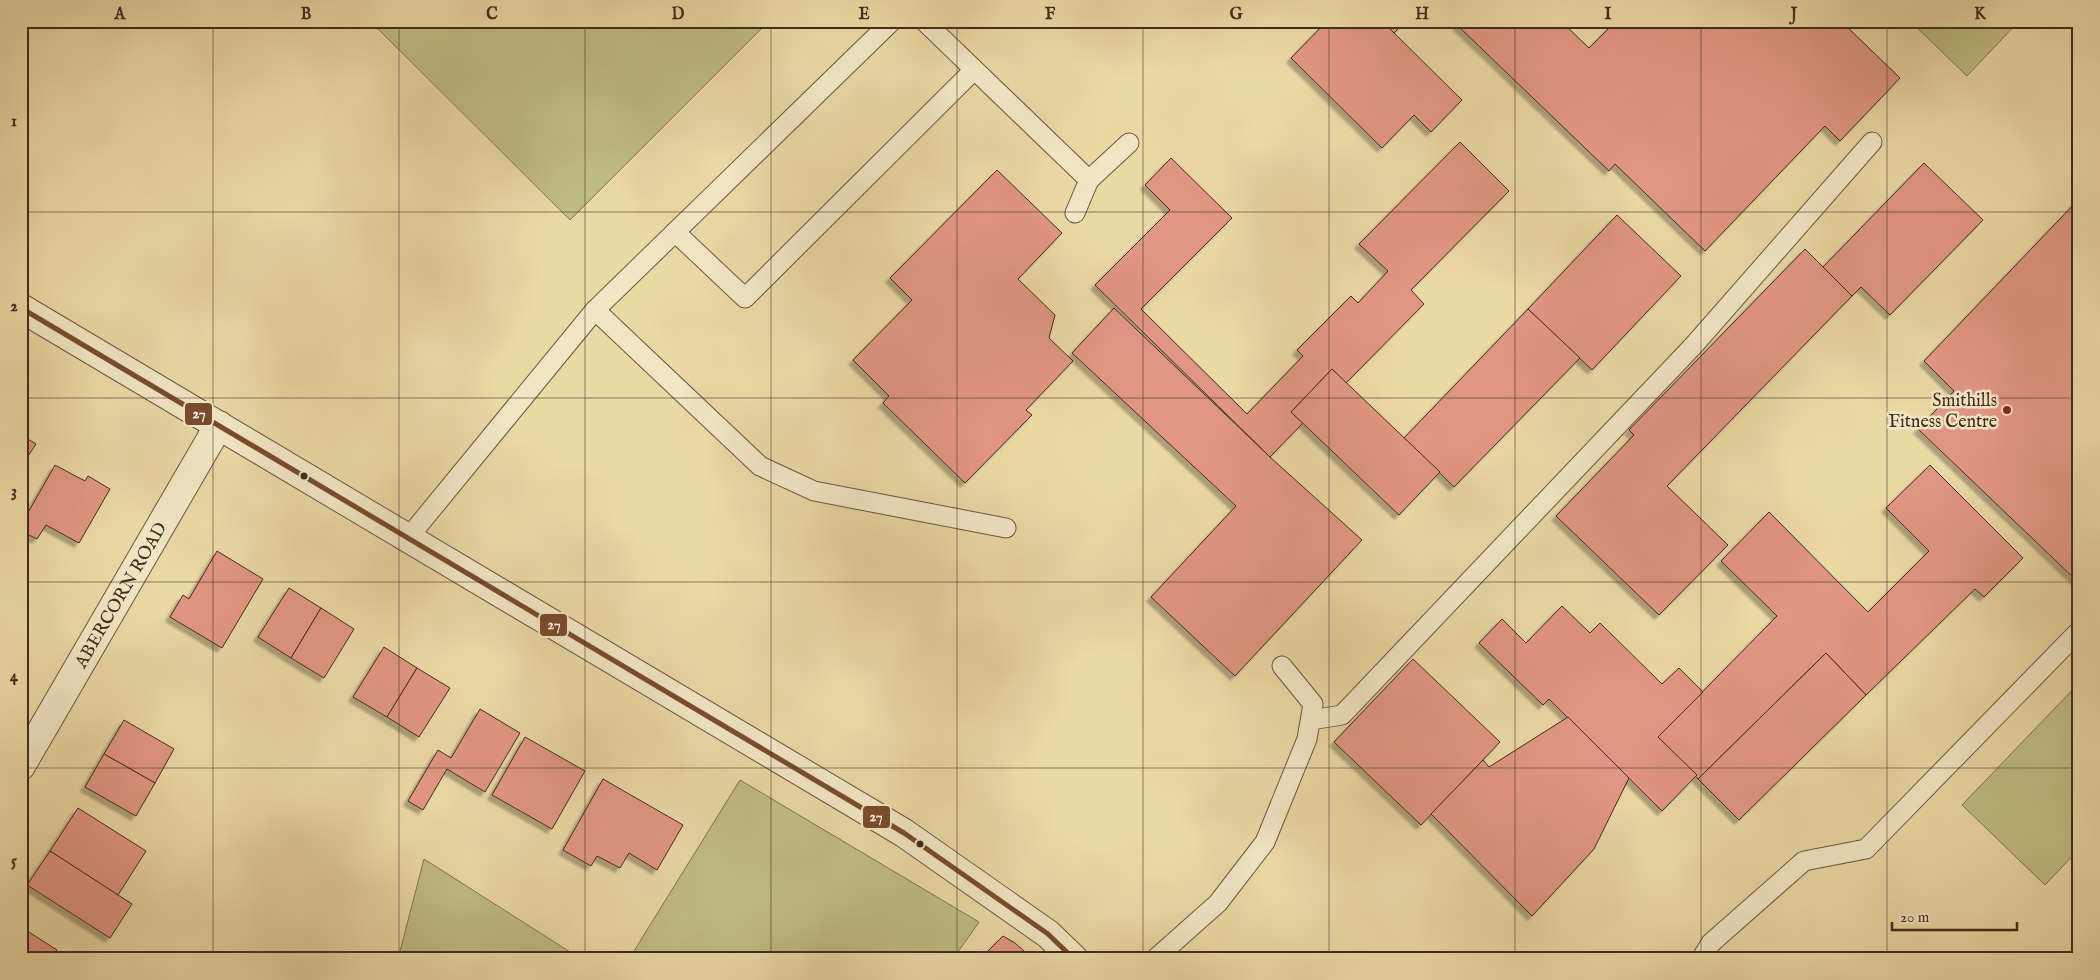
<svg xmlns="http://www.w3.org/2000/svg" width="2100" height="980" font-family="'IM FELL English',serif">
  <defs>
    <filter id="shadow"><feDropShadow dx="-4.5" dy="4.5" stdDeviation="1" flood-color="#0004"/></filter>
  </defs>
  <rect width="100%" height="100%" fill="#ead8a5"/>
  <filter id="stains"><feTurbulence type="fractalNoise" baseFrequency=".004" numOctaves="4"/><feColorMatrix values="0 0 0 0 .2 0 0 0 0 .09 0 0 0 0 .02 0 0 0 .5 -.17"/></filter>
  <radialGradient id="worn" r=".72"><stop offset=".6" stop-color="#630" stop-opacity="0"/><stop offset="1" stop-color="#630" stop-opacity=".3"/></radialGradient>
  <g fill="#bfbc81" stroke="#807450">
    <polygon points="370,21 769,21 570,220"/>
    <polygon points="1910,21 2019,21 1967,76"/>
    <polygon points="2079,683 2079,849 2045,885 1962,805"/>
    <polygon points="740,780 979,922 953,959 629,959"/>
    <polygon points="424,859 581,959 398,959"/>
  </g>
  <g fill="#e19683" stroke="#412c1f" filter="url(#shadow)">
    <polygon points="1327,21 1382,21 1462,100 1431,132 1414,115 1382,148 1291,58"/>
    <polygon points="1382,21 1406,21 1394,33"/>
    <polygon points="1460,21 1561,21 1589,48 1616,21 1841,21 1900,78 1840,141 1825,126 1705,251 1615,164 1609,171 1457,25"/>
    <polygon points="1460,142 1509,191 1411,290 1424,304 1346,383 1332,369 1291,412 1303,423 1270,457 1095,285 1170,210 1145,185 1171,158 1232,218 1141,309 1247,414 1303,356 1297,350 1351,296 1358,303 1388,271 1359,244"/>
    <polygon points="1924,163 1983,220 1890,315 1861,287 1852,296 1823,267"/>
    <polygon points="997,170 1062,233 1018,279 1055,315 1049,338 1073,361 1026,410 1032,415 965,483 883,403 889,396 853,360 912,300 890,278"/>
    <polygon points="2079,199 2079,583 1918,429 1954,391 1924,361"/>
    <polygon points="1617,215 1681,276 1592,370 1528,309"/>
    <polygon points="1805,249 1852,296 1667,486 1728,545 1659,615 1556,516 1634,435 1629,430"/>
    <polygon points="1114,308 1270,457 1362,540 1235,676 1151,597 1236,506 1072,353"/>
    <polygon points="1528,309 1580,358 1454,487 1404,438"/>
    <polygon points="1332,369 1440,472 1399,515 1291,412"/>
    <polygon points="21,435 36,444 21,467"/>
    <polygon points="55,465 85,481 88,476 110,489 79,543 46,525 37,539 21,531 21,525"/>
    <polygon points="1930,465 2023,558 1984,597 1975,589 1866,695 1826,653 1698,779 1658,737 1777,616 1721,561 1769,512 1868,612 1929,551 1886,508"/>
    <polygon points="217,551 263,579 222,648 170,617 183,595 189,599"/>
    <polygon points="289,588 321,608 291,658 258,637"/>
    <polygon points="1562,606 1590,633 1600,623 1662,684 1679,668 1703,692 1658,737 1697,775 1662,811 1549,699 1543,705 1479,643 1502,619 1526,643"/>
    <polygon points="321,608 354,629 324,678 291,658"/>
    <polygon points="384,647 417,668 387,717 353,697"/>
    <polygon points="1826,653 1866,695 1739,820 1698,779"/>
    <polygon points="1413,659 1500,742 1421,825 1334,742"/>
    <polygon points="417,668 450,688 419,737 387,717"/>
    <polygon points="480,709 520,733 485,792 447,769 423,810 408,801 438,750 451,758"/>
    <polygon points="1568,717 1629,778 1594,849 1532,916 1431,814 1483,760 1489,767"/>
    <polygon points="124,720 174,749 155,783 104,754"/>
    <polygon points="525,737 585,771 552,829 492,795"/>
    <polygon points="104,754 155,783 136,816 85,787"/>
    <polygon points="603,779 683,825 657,870 629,853 620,868 597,856 591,866 563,850"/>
    <polygon points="78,808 146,851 118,895 50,851"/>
    <polygon points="50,851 132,904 110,938 27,885"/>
    <polygon points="21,927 57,950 52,959 21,959"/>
    <polygon points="1003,936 1015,943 1033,959 986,959 983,956"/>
  </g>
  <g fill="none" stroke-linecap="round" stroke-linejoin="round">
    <g stroke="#6b5740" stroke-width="21">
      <g id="service">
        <polyline points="924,21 1089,180 1075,213"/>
        <polyline points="1089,180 1129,143"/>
        <polyline points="675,232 745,298 974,70"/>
        <polyline points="595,310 760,466 814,491 1006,528"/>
        <polyline points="408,538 595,310 892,21"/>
        <polyline points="1311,720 1342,715 1694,345 1872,142"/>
        <polyline points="1155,959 1218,903 1265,842 1307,739 1313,704 1282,666"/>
        <polyline points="1701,959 1711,943 1804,861 1866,849 2079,631"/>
      </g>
    </g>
    <g stroke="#6b5740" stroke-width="30">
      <g id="minor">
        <path id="s1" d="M21 766 219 425"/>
      </g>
    </g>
    <g stroke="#6b5740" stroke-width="30">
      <polyline id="tertiary" points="21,308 904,833 1048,934 1074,959"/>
    </g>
    <use href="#service" stroke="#f1e6c4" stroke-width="19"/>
    <use href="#minor" stroke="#f1e6c4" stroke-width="28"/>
    <use href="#tertiary" stroke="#f1e6c4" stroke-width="28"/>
    <g stroke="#f1e6c4" stroke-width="9">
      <polyline id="bus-1" points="21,308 904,833 1048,934 1074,959"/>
    </g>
    <use href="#bus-1" stroke="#7a4b2a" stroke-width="5"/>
  </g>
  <path fill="none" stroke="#412c1f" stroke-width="1" stroke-opacity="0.55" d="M213 21V959M399 21V959M585 21V959M771 21V959M957 21V959M1143 21V959M1329 21V959M1515 21V959M1701 21V959M1887 21V959M21 212H2079M21 398H2079M21 582H2079M21 768H2079"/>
  <circle fill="#8f2418" stroke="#f1e6c4" stroke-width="2" cx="2007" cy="410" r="5"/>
  <g fill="#412c1f" stroke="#f1e6c4" stroke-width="2">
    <circle cx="304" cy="476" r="4.5"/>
    <circle cx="920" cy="844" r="4.5"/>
  </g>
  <g text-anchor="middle" stroke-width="5" stroke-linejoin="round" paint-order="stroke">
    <g font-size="18" fill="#412c1f" stroke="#f1e6c4" text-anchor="end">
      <text x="1997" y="406">Smithills<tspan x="1997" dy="21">Fitness Centre</tspan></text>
    </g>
    <g font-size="18" fill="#412c1f" stroke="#f1e6c4">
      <text dy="6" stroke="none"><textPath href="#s1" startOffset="198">ABERCORN ROAD</textPath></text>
    </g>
  </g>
  <g stroke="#f1e6c4" stroke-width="2">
    <rect x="184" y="402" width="29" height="24" rx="5" fill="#7a4b2a"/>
    <rect x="539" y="613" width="29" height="24" rx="5" fill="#7a4b2a"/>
    <rect x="862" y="805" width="29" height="24" rx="5" fill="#7a4b2a"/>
  </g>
  <g font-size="14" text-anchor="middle" font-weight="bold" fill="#fff">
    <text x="199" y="418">27</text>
    <text x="554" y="629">27</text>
    <text x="876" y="821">27</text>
  </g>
  <rect width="2100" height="980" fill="none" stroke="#ead8a5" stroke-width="55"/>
  <path d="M1892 922v8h125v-8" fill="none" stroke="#412c1f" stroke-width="2.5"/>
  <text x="1900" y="922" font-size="15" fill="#412c1f" stroke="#f1e6c4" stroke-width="4" paint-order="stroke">20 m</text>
  <rect x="28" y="28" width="2044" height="924" fill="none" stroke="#412c1f" stroke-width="2"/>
  <g font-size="16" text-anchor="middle" font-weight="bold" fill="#412c1f">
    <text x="120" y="19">A</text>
    <text x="306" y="19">B</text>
    <text x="492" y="19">C</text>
    <text x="678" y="19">D</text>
    <text x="864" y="19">E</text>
    <text x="1050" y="19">F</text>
    <text x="1236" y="19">G</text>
    <text x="1422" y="19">H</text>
    <text x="1608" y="19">I</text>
    <text x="1794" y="19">J</text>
    <text x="1980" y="19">K</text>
    <text x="14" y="126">1</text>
    <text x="14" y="311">2</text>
    <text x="14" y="496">3</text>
    <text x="14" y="681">4</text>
    <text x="14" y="866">5</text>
  </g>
  <rect width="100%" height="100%" filter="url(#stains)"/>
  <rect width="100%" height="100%" fill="url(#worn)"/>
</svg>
